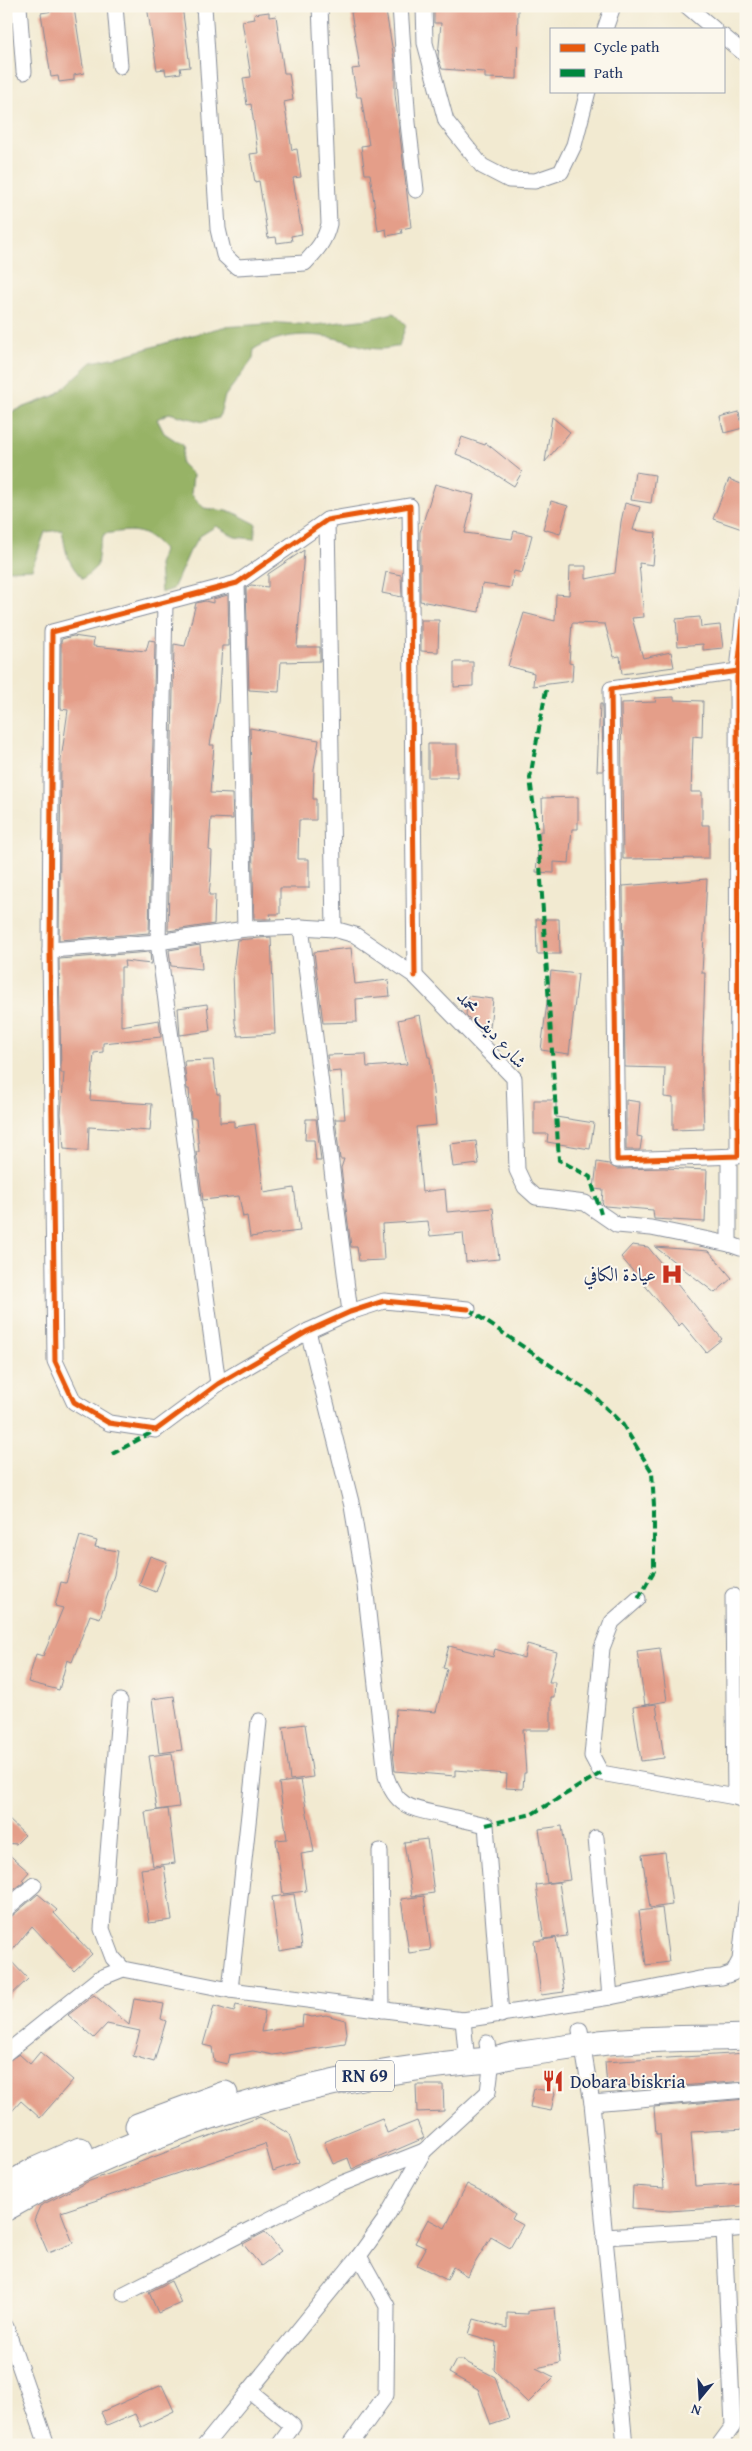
<svg xmlns="http://www.w3.org/2000/svg" width="752" height="2451" font-family="'Gentium Book Plus',Amiri,serif">
  <rect width="100%" height="100%" fill="#fbf7ec"/>
  <filter id="ink" filterUnits="userSpaceOnUse"><feTurbulence type="fractalNoise" baseFrequency=".02" numOctaves="2"/><feDisplacementMap in="SourceGraphic" scale="10" xChannelSelector="R" yChannelSelector="G"/><feConvolveMatrix kernelMatrix="1 2 1 2 8 2 1 2 1" color-interpolation-filters="sRGB"/></filter>
  <filter id="wash" filterUnits="userSpaceOnUse"><feTurbulence type="fractalNoise" baseFrequency=".0096" numOctaves="4" result="noise"/><feDisplacementMap in="SourceGraphic" scale="20" xChannelSelector="R" yChannelSelector="G"/><feGaussianBlur stdDeviation="1.12" result="paint"/><feColorMatrix in="noise" values="0 0 0 0 0 0 0 0 0 0 0 0 0 0 0 0 0 1.4 0 .05"/><feComposite in="paint" operator="in"/></filter>
  <g filter="url(#wash)">
    <rect width="100%" height="100%" fill="#f2ead1"/>
    <path fill="#97b366" stroke="#597162" d="M394 313 406 325 399 346C373 353 365 346 342 340 312 332 281 333 254 349L253 359 225 396 219 418 203 422 169 413 157 419 164 433 184 446 181 463 193 475 191 494 204 508 233 512 256 524 254 539 235 537 216 526 200 536 190 551 173 589 161 593 159 565 163 549C144 527 131 530 104 534L99 548 97 566 83 579C66 561 66 552 62 530L45 532 32 569 6 570V414L56 395 92 362 122 356 196 334 223 327 280 323 314 325 369 319Z"/>
    <g id="blocks">
      <g fill="#e49e89">
        <polygon points="52,6 74,8 84,73 74,75 74,80 59,82 58,76 51,77 41,13 53,11"/>
        <polygon points="147,6 182,6 190,67 180,68 181,73 166,75 165,69 157,70"/>
        <polygon points="363,6 385,6 395,64 395,94 411,227 401,229 402,233 387,236 386,229 378,231 370,174 365,174 361,146 369,145 361,97 357,97 352,69 360,68 351,12 363,10"/>
        <polygon points="434,6 518,6 517,79 485,78 485,72 442,69 438,57 441,23 434,23"/>
        <polygon points="269,12 269,17 276,16 284,73 289,73 293,100 284,102 292,150 297,149 301,177 293,178 302,234 291,236 292,241 277,243 276,237 268,238 259,181 255,182 250,154 258,153 251,104 247,105 243,78 251,77 242,21 255,19 254,14"/>
        <polygon points="739,412 743,428 724,433 720,417"/>
        <polygon points="552,417 570,432 545,462"/>
        <polygon points="462,437 485,445 486,443 522,472 514,486 476,462 456,454"/>
        <polygon points="635,472 655,475 651,503 631,500"/>
        <polygon points="729,479 746,486 746,517 742,529 713,519"/>
        <polygon points="435,484 474,495 465,533 512,539 514,531 532,535 522,573 514,571 511,588 482,584 479,612 420,601 420,532"/>
        <polygon points="551,501 568,506 560,534 543,529"/>
        <polygon points="625,503 640,507 633,530 656,533 653,565 639,563 644,617 632,618 643,658 671,652 674,667 622,674 620,656 614,657 605,624 572,623 569,663 573,664 572,681 533,686 534,673 508,666 524,613 555,621 556,594 569,595 570,566 586,566 586,579 615,573 621,522"/>
        <polygon points="304,550 297,647 320,647 320,661 281,662 279,692 249,690 246,588 251,585 268,587 268,574"/>
        <polygon points="386,572 401,575 402,597 382,593"/>
        <polygon points="228,595 229,646 222,646 218,702 210,745 214,745 210,793 232,794 233,819 211,818 209,850 212,851 211,876 209,895 215,895 214,924 168,931 174,644 185,646 196,603 205,601 213,603 213,599"/>
        <polygon points="700,617 701,627 720,625 723,648 703,650 703,644 678,646 676,619"/>
        <polygon points="421,620 439,620 438,652 421,651"/>
        <polygon points="73,636 94,639 93,646 146,651 149,640 155,641 149,933 59,940 61,760 68,710 61,709 61,641 62,639"/>
        <polygon points="454,662 473,662 473,686 454,687"/>
        <polygon points="674,697 674,700 703,701 702,737 693,736 691,792 702,792 702,825 709,825 709,858 623,859 621,703 656,702 655,698"/>
        <polygon points="600,704 602,704 603,771 597,771"/>
        <polygon points="250,728 319,740 314,769 313,799 316,799 316,820 299,820 298,859 309,859 309,888 280,888 280,914 270,914 271,919 254,919"/>
        <rect x="428" y="744" width="29" height="33"/>
        <polygon points="578,797 578,829 572,829 569,863 554,862 554,873 536,872 540,831 543,831 542,798"/>
        <polygon points="707,879 702,973 705,973 702,1065 704,1129 673,1130 673,1098 664,1097 665,1068 625,1067 623,886"/>
        <polygon points="536,919 559,919 560,954 537,954"/>
        <polygon points="271,937 275,1034 238,1036 235,1023 233,973 237,940"/>
        <polygon points="200,945 202,969 171,966 169,950"/>
        <polygon points="351,948 355,984 388,980 390,996 356,999 357,1022 323,1023 314,952"/>
        <polygon points="150,952 151,964 124,961 125,967 121,967 121,1026 159,1020 161,1037 103,1043 103,1052 94,1053 90,1100 152,1104 150,1131 89,1127 88,1151 64,1149 61,1114 64,1073 61,1073 59,959"/>
        <polygon points="551,971 578,974 569,1054 541,1050"/>
        <polygon points="468,996 493,999 490,1028 478,1027 466,1015"/>
        <polygon points="207,1004 210,1031 180,1035 178,1008"/>
        <polygon points="420,1015 428,1057 430,1057 436,1125 416,1127 422,1192 445,1189 447,1212 493,1208 499,1259 466,1262 463,1233 430,1236 428,1221 382,1224 384,1260 359,1261 357,1247 351,1247 341,1168 344,1159 340,1159 335,1119 345,1119 341,1071 329,1072 327,1055 366,1054 367,1067 407,1064 398,1020"/>
        <polygon points="213,1060 217,1094 220,1094 220,1122 234,1121 234,1127 255,1124 264,1193 294,1188 300,1231 250,1237 247,1216 243,1217 239,1196 203,1200 196,1152 199,1152 196,1118 191,1118 189,1089 187,1089 184,1061"/>
        <polygon points="534,1100 556,1100 556,1117 594,1123 590,1149 547,1142 548,1134 534,1134"/>
        <polygon points="626,1100 640,1102 637,1136 642,1137 640,1150 626,1150"/>
        <polygon points="306,1119 316,1119 321,1161 316,1161 314,1140 305,1140"/>
        <polygon points="476,1141 479,1164 453,1167 450,1144"/>
        <polygon points="597,1162 609,1164 617,1169 664,1168 707,1170 705,1222 654,1219 653,1210 605,1206 602,1203 603,1190 594,1189"/>
        <polygon points="632,1245 648,1247 722,1339 706,1352 682,1323 679,1326 621,1257"/>
        <polygon points="655,1247 709,1251 732,1278 715,1293"/>
        <polygon points="80,1536 97,1541 95,1547 118,1551 114,1575 100,1618 90,1615 72,1662 67,1660 59,1690 28,1682 36,1654 43,1656 63,1608 55,1606 61,1582 66,1583"/>
        <polygon points="150,1556 167,1562 156,1592 139,1585"/>
        <polygon points="527,1644 557,1652 549,1682 555,1682 554,1697 551,1697 551,1730 523,1730 526,1773 524,1773 523,1789 506,1788 507,1774 455,1770 455,1776 395,1771 393,1752 396,1709 436,1712 447,1669 443,1668 449,1646 493,1657 495,1649 524,1658"/>
        <polygon points="660,1648 667,1701 645,1705 637,1651"/>
        <polygon points="174,1696 182,1750 159,1753 152,1699"/>
        <polygon points="656,1704 664,1758 641,1761 633,1707"/>
        <polygon points="305,1724 313,1777 290,1780 283,1727"/>
        <polygon points="172,1753 179,1807 157,1810 149,1756"/>
        <polygon points="301,1780 314,1852 301,1854 306,1891 283,1894 276,1840 287,1839 279,1783"/>
        <polygon points="168,1809 175,1863 153,1866 145,1812"/>
        <polygon points="6,1817 25,1835 16,1844 6,1843"/>
        <polygon points="562,1826 570,1880 547,1883 539,1829"/>
        <polygon points="427,1839 434,1893 412,1896 404,1842"/>
        <polygon points="6,1852 29,1872 22,1880 24,1882 6,1896"/>
        <polygon points="665,1852 672,1905 650,1908 642,1855"/>
        <polygon points="164,1866 172,1920 149,1923 141,1869"/>
        <polygon points="559,1882 567,1936 544,1939 536,1885"/>
        <polygon points="38,1894 57,1910 54,1913 92,1954 74,1971 32,1926 7,1957 28,1979 6,2000 6,1918 12,1916"/>
        <polygon points="294,1894 302,1947 279,1951 272,1897"/>
        <polygon points="424,1896 431,1950 409,1953 401,1899"/>
        <polygon points="662,1908 669,1962 646,1965 639,1911"/>
        <polygon points="556,1938 564,1992 541,1995 534,1941"/>
        <polygon points="94,1995 129,2025 134,1999 164,2004 161,2019 166,2021 154,2062 133,2056 140,2031 107,2024 94,2038 68,2015"/>
        <polygon points="236,2005 265,2011 261,2032 302,2026 303,2015 312,2017 326,2015 345,2020 347,2033 345,2044 273,2055 253,2051 229,2055 227,2064 214,2061 212,2047 203,2045 214,2006 234,2012"/>
        <polygon points="40,2052 73,2080 40,2118 21,2101 6,2118 6,2062 19,2054 30,2064"/>
        <polygon points="746,2053 746,2081 653,2088 653,2084 607,2087 605,2062"/>
        <polygon points="416,2085 443,2085 444,2111 417,2112"/>
        <polygon points="534,2088 555,2093 551,2111 530,2107"/>
        <polygon points="746,2099 746,2129 691,2132 695,2186 746,2183 746,2206 669,2211 632,2208 633,2186 664,2188 660,2134 656,2134 654,2107"/>
        <polygon points="260,2117 289,2134 299,2162 273,2171 265,2144 61,2212 73,2243 48,2253 34,2220 40,2206 87,2182"/>
        <polygon points="382,2118 387,2133 417,2121 424,2138 352,2169 348,2158 333,2164 324,2142"/>
        <polygon points="467,2184 493,2197 515,2214 512,2219 523,2225 510,2248 491,2237 467,2276 453,2267 447,2280 417,2265 426,2248 415,2243 428,2219 445,2228"/>
        <polygon points="265,2232 281,2251 261,2266 243,2244"/>
        <polygon points="171,2281 181,2303 158,2313 149,2292"/>
        <polygon points="555,2308 560,2363 536,2368 554,2377 528,2403 494,2370 496,2342 469,2334 474,2319 507,2328 507,2313 528,2314 528,2311"/>
        <polygon points="456,2360 462,2360 495,2377 509,2419 491,2425 478,2389 449,2373"/>
        <polygon points="162,2385 174,2411 141,2427 135,2414 107,2426 101,2412"/>
      </g>
    </g>
  </g>
  <g filter="url(#ink)">
    <use href="#blocks" fill-opacity="0" stroke="#868c98" stroke-width="1"/>
    <g fill="none" stroke-linecap="round" stroke-linejoin="round">
      <g stroke="#868c98" stroke-width="17">
        <g id="minor">
          <polyline points="19,6 24,72"/>
          <polyline points="115,6 120,66"/>
          <path d="M204 6 218 229 224 255 237 267 305 263C317 250 325 241 329 224L320 6"/>
          <polyline points="400,6 408,123 416,190"/>
          <polyline points="424,6 425,43 446,121 482,166 509,180 535,181 561,172 574,145 588,91"/>
          <polyline points="687,6 714,29"/>
          <polyline points="605,29 613,6"/>
          <polyline points="723,36 746,55"/>
          <polyline points="327,520 334,929"/>
          <polyline points="237,583 245,929"/>
          <polyline points="746,590 738,671 737,677 738,1156 617,1160 611,689 738,671 746,669"/>
          <polyline points="165,604 158,942 218,1384"/>
          <polyline points="301,927 350,1312"/>
          <polyline points="50,950 158,942 245,929 301,927 334,929 355,935 415,976 514,1078 517,1170 525,1187 536,1197 585,1203 617,1225 651,1228 729,1244 746,1250"/>
          <polyline points="415,976 410,506 327,520 237,583 52,632 50,950 55,1361 74,1402 109,1423 156,1430 218,1384 308,1331 350,1312 384,1301 468,1309"/>
          <polyline points="729,1157 729,1244"/>
          <path d="M308 1331 352 1506 365 1585 386 1776C397 1811 417 1809 447 1816 460 1819 473 1822 486 1825L501 2015"/>
          <polyline points="733,1596 735,1797"/>
          <polyline points="638,1599 612,1622 602,1648 592,1756 601,1773 735,1797 746,1801"/>
          <polyline points="120,1701 102,1929 113,1958 123,1969"/>
          <polyline points="596,1838 610,1997"/>
          <polyline points="380,1851 382,2010"/>
          <polyline points="6,1909 34,1885"/>
          <polyline points="230,1990 259,1721"/>
          <polyline points="463,2020 467,2062"/>
          <polyline points="580,2030 592,2103 625,2445"/>
          <polyline points="6,2053 98,1979 123,1969 230,1990 463,2020 610,1997 699,1979 722,1977 733,1973 740,1960 746,1905"/>
          <polyline points="592,2103 746,2090"/>
          <polyline points="604,2237 724,2230"/>
          <polyline points="124,2294 333,2187 424,2151"/>
          <polyline points="6,2327 47,2445"/>
          <polyline points="250,2391 293,2426 279,2445"/>
          <polyline points="205,2445 359,2256 384,2221 424,2151 488,2092 491,2068 487,2043"/>
          <polyline points="350,2445 386,2395 387,2306 359,2256"/>
          <polyline points="719,2445 733,2426 724,2230 746,2228"/>
        </g>
      </g>
      <g stroke="#868c98" stroke-width="27">
        <g id="primary">
          <polyline points="138,2126 225,2094"/>
          <polyline points="6,2187 35,2170 80,2150"/>
          <path d="M6 2208C153 2123 320 2073 489 2060 498 2060 507 2056 515 2055 543 2051 572 2047 599 2043 647 2038 697 2039 746 2037"/>
        </g>
      </g>
      <use href="#minor" stroke="#fff" stroke-width="15"/>
      <use href="#primary" stroke="#fff" stroke-width="25"/>
      <g stroke="#00873e" stroke-width="4" stroke-dasharray="8 4" stroke-linecap="butt">
        <polyline points="546,690 530,778 539,849 559,1160 590,1177 601,1214"/>
        <polyline points="468,1309 591,1393 623,1425 652,1472 654,1506 654,1571 638,1599"/>
        <polyline points="112,1454 156,1430"/>
        <polyline points="486,1825 532,1814 601,1773"/>
      </g>
      <g stroke="#fbf7ec" stroke-width="8">
        <g id="cycleway">
          <polyline points="746,590 738,671 737,677 738,1156 617,1160 611,689 738,671 746,669"/>
          <polyline points="415,976 410,506 327,520 237,583 52,632 50,950 55,1361 74,1402 109,1423 156,1430 218,1384 308,1331 350,1312 384,1301 468,1309"/>
        </g>
      </g>
      <use href="#cycleway" stroke="#e8590c" stroke-width="5"/>
    </g>
  </g>
  <defs>
    <g id="hospital-bare" transform="scale(1.725)"><path d="M-5-5h3v3.5h4V-5h3V5h-3V1.5h-4V5h-3Z" fill="#c8321e" stroke="#fbf7ec" stroke-width="2.5" paint-order="stroke"/></g>
    <g id="restaurant-bare" transform="scale(1.725)"><path d="M-5-6h1v4h1v-4h1v4h1v-4h1v5L-1.5 .5V6h-2V.5L-5-1ZM5-6V6H3V1.5H1.5Q1.5-4 5-6Z" fill="#c8321e" stroke="#fbf7ec" stroke-width="2.5" paint-order="stroke"/></g>
  </defs>
  <g fill-rule="evenodd">
    <use href="#hospital-bare" x="672" y="1274"/>
    <use href="#restaurant-bare" x="553" y="2081"/>
  </g>
  <g text-anchor="middle" stroke-width="4" stroke-linejoin="round" paint-order="stroke">
    <rect fill="#fbf7ec" stroke="#5e6b89" stroke-width="1" x="336" y="2060.5" width="58" height="31" rx="4"/>
    <g font-size="18" font-weight="bold" fill="#1b2f5e">
      <text x="365" y="2082">RN 69</text>
    </g>
    <g font-size="19" fill="#1b2f5e" stroke="#fbf7ec">
      <text transform="translate(492 1029) rotate(49)" y="7">شارع ديف محمد</text>
    </g>
    <g font-size="19" fill="#1b2f5e" stroke="#fbf7ec" text-anchor="end">
      <text x="656" y="1281">عيادة الكافي</text>
      <text x="570" y="2088" text-anchor="start">Dobara biskria</text>
    </g>
  </g>
  <rect width="752" height="2451" fill="none" stroke="#fbf7ec" stroke-width="25"/>
  <rect x="550" y="28" width="175" height="65" fill="#fbf7ec" stroke="#a1a7b3"/>
  <rect x="560" y="44" width="25" height="8" fill="#e8590c" stroke="#a1a7b3"/>
  <text x="594" y="52" font-size="15" fill="#1b2f5e">Cycle path</text>
  <rect x="560" y="69" width="25" height="8" fill="#00873e" stroke="#a1a7b3"/>
  <text x="594" y="78" font-size="15" fill="#1b2f5e">Path</text>
  <g transform="translate(700 2398) rotate(198)" stroke="#fbf7ec" stroke-width="4" paint-order="stroke">
  <path d="M0-4L9 19L0 12L-9 19Z" fill="#1b2f5e"/>
  <text y="-8" font-size="14" font-weight="bold" text-anchor="middle" fill="#1b2f5e">N</text>
  </g>
</svg>
